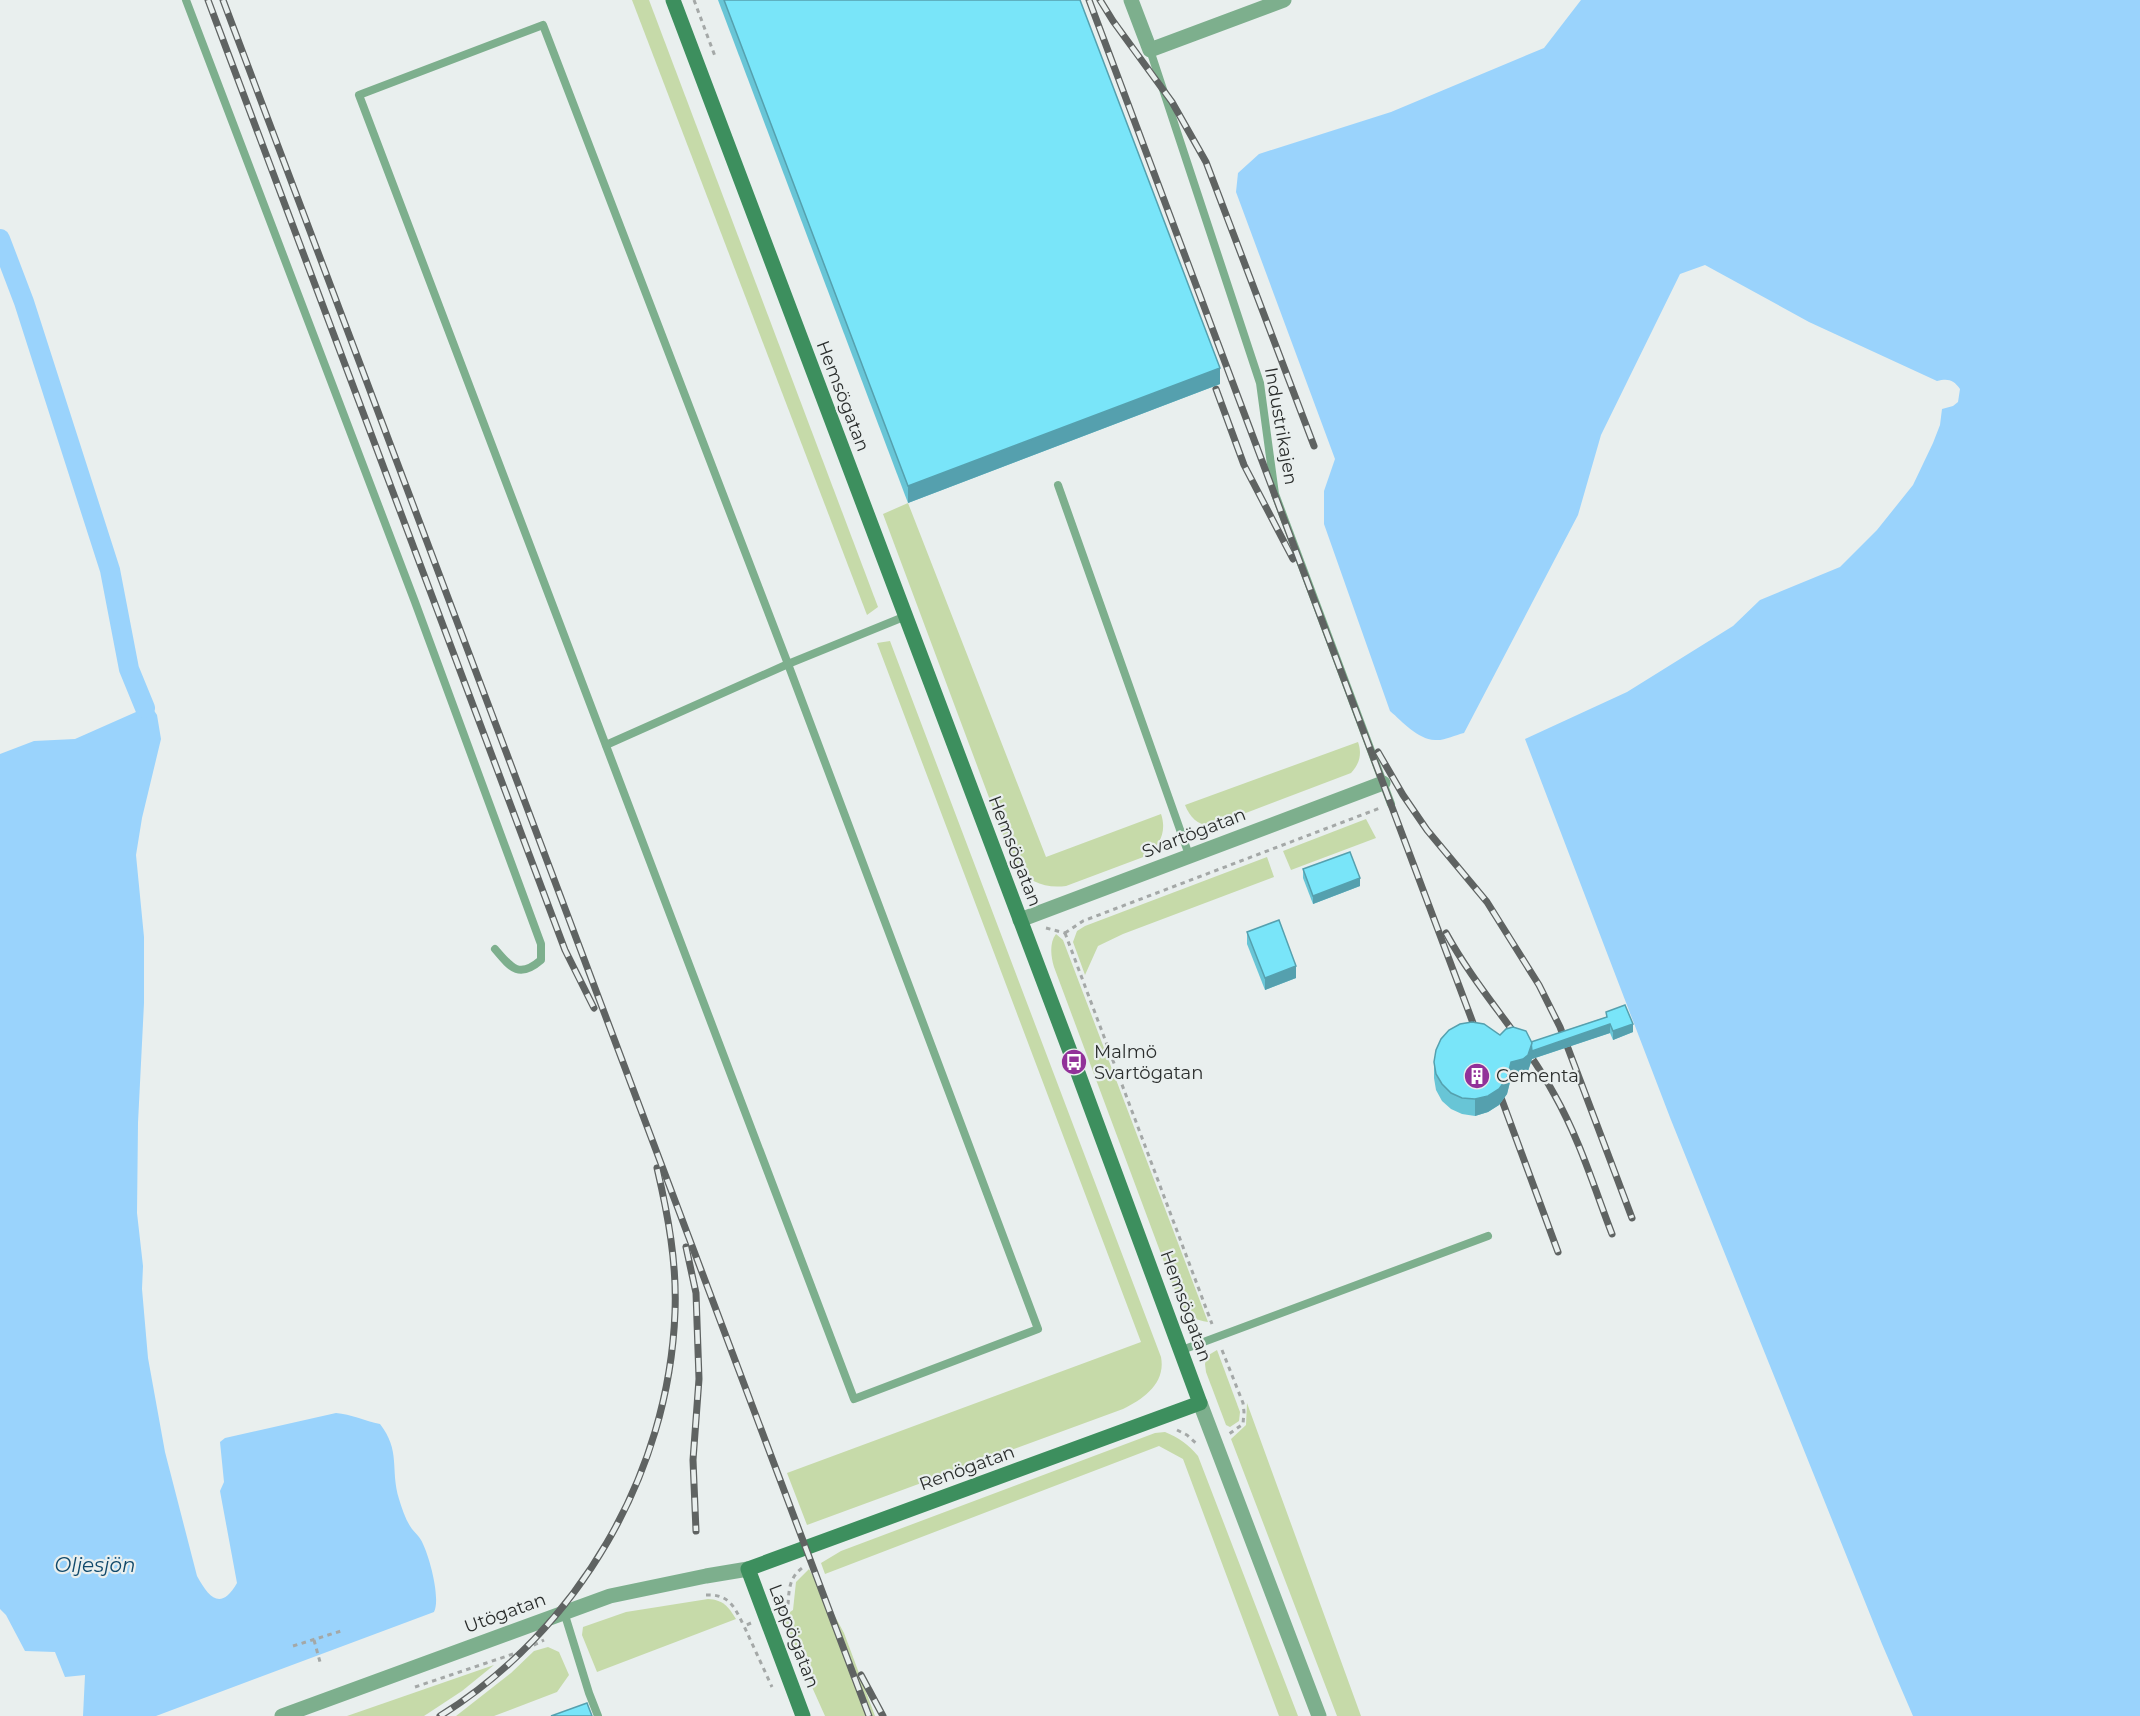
<svg xmlns="http://www.w3.org/2000/svg" width="2140" height="1716" font-family="Montserrat,sans-serif">
  <rect width="100%" height="100%" fill="#e9efee"/>
  <g fill="#c6daa9">
    <polygon points="632,0 649,0 878,607 867,615"/>
    <path d="M908 503 1046 857 1161 814C1167 831 1160 846 1146 856L1066 886C1042 889 1025 880 1012 859L883 514Z"/>
    <path d="M890 641 1161 1357C1166 1383 1144 1399 1123 1409L807 1525 787 1473 1141 1342 877 643Z"/>
    <path d="M1358 742C1362 754 1360 763 1351 773L1217 824C1201 828 1191 820 1185 805Z"/>
    <polygon points="1366,819 1376,838 1291,870 1283,851"/>
    <polygon points="1267,857 1274,877 1123,934 1098,946 1085,975 1073,942 1077,931 1085,926"/>
    <path d="M1056 934 1063 940 1208 1322C1184 1319 1182 1305 1173 1286L1054 967C1051 957 1049 943 1056 934Z"/>
    <polygon points="1217,1350 1240,1412 1239,1421 1230,1427 1226,1425 1206,1372 1205,1364 1207,1356"/>
    <polygon points="1247,1403 1361,1716 1337,1716 1231,1439 1246,1425"/>
    <path d="M1165 1432C1179 1438 1188 1444 1198 1456L1298 1716H1279L1183 1459 1159 1446 825 1574 821 1563 841 1551 1155 1433Z"/>
    <polygon points="809,1569 844,1633 875,1716 825,1716 781,1618 793,1610 796,1582"/>
    <path d="M708 1599C723 1600 728 1606 736 1619L597 1672 582 1635 583 1627 626 1612Z"/>
    <polygon points="548,1647 559,1652 569,1675 557,1692 494,1716 456,1716 511,1673 534,1651"/>
    <polygon points="494,1665 462,1691 424,1716 347,1716"/>
  </g>
  <g fill="#9ad3fc">
    <path d="M1581 0H2140V1716H1913L1882 1644 1671 1120 1525 739 1627 692 1733 626 1760 600 1840 567 1877 530 1913 485 1933 443 1940 425 1942 409 1953 406 1958 402 1960 389C1954 380 1948 378 1937 381L1809 322 1705 265 1680 274 1601 435 1578 515 1464 733C1455 735 1444 741 1435 740 1417 739 1403 722 1390 711L1324 524V491L1335 459 1236 192 1238 173 1259 154 1391 112 1544 48Z"/>
    <path d="M145 708 153 709 157 715 161 739 142 818 136 855 144 937V1003L138 1123 137 1213 143 1266 142 1289 148 1358 165 1452 197 1576C209 1598 221 1611 237 1583L220 1491 224 1482 220 1442 225 1438 336 1413C351 1414 365 1421 380 1424 401 1451 390 1469 399 1499 402 1509 406 1521 412 1529 415 1533 419 1536 421 1540 429 1554 441 1598 434 1612L156 1716H83L85 1675 65 1677 55 1652 25 1651 6 1615 0 1609V754L34 741 75 739Z"/>
  </g>
  <g fill="none" stroke-linecap="round" stroke-linejoin="round">
    <polyline stroke="#9ad3fc" stroke-width="20" points="0,239 24,302 110,570 129,669 145,708"/>
    <g stroke="#a4a8a7" stroke-width="3" stroke-dasharray="4.5 4.5" stroke-linecap="butt">
      <polyline points="694,0 716,59"/>
      <polyline points="1046,928 1065,933"/>
      <polyline points="1065,933 1212,1324"/>
      <polyline points="1065,933 1083,921 1380,808"/>
      <polyline points="1222,1350 1243,1403 1244,1412 1243,1424 1229,1434"/>
      <polyline points="1177,1430 1187,1435 1198,1445"/>
      <path d="M706 1595C729 1594 734 1606 744 1626"/>
      <path d="M782 1611 788 1605C789 1590 789 1578 802 1568"/>
      <polyline points="751,1623 744,1626 772,1687"/>
      <polyline points="314,1640 320,1662"/>
      <polyline points="293,1646 341,1631"/>
      <polyline points="415,1687 522,1651 544,1640"/>
    </g>
    <g stroke="#7daf8d" stroke-width="8">
      <path d="M186 0 415 602 541 944V960C519 979 511 968 495 949"/>
      <polygon points="543,25 788,664 1038,1329 854,1399 359,95"/>
      <polyline points="1150,50 1260,383 1275,494 1391,804"/>
      <polyline points="1058,485 1189,855"/>
      <polyline points="606,745 788,664 906,616"/>
      <polyline points="1182,1350 1488,1236"/>
      <polyline points="564,1612 589,1693 598,1716"/>
    </g>
    <g stroke="#7daf8d" stroke-width="15">
      <polyline points="1131,0 1150,50 1284,0"/>
      <polyline points="1020,920 1383,783"/>
      <polyline points="1200,1403 1319,1716"/>
      <polyline points="282,1716 610,1596 706,1576 748,1569"/>
    </g>
    <polyline stroke="#3d8f5e" stroke-width="15" points="673,0 1074,1062 1200,1403 748,1569 803,1716"/>
    <g stroke="#5f6362" stroke-width="7">
      <g id="rail">
        <polyline points="208,0 565,950 594,1008"/>
        <polyline points="223,0 869,1716"/>
        <polyline points="1089,0 1479,1039"/>
        <polyline points="1100,0 1113,21 1172,102 1206,162 1314,446"/>
        <polyline points="1216,389 1244,465 1293,559"/>
        <polyline points="1378,752 1403,795 1427,830 1487,902 1539,985 1560,1027 1632,1218"/>
        <path d="M1446 933C1477 990 1523 1037 1554 1094 1579 1138 1594 1187 1612 1234"/>
        <polyline points="1496,1084 1558,1252"/>
        <polyline points="686,1247 696,1293 699,1379 693,1460 696,1531"/>
        <polyline points="861,1675 883,1716"/>
        <path d="M440 1716C578 1630 669 1474 675 1312 677 1263 668 1215 657 1168"/>
      </g>
    </g>
    <use href="#rail" stroke="#e9efee" stroke-width="4.5" stroke-dasharray="14" stroke-linecap="butt"/>
  </g>
  <g fill="#68c5d6">
    <polygon points="718,0 1080,0 1220,384 908,503"/>
    <polygon points="1303,869 1360,886 1313,904 1303,878"/>
    <polygon points="1247,932 1296,978 1265,990 1247,944"/>
    <polygon points="1606,1012 1633,1032 1613,1040 1610,1033 1532,1059 1528,1071 1523,1075 1511,1078 1507,1094 1499,1105 1488,1112 1475,1116 1462,1114 1451,1109 1442,1101 1436,1090 1434,1078 1434,1062 1500,1035 1531,1042 1606,1017"/>
  </g>
  <g fill="#55a0ae">
    <polygon points="1220,368 1220,384 908,503 908,486"/>
    <polygon points="1360,878 1360,886 1313,904 1313,896"/>
    <polygon points="1296,966 1296,978 1265,990 1265,978"/>
    <polygon points="1610,1024 1610,1033 1532,1059 1532,1051"/>
    <polygon points="1633,1024 1633,1032 1613,1040 1613,1031"/>
    <polygon points="1532,1043 1532,1059 1528,1071 1523,1075 1511,1078 1507,1094 1499,1105 1488,1112 1475,1116 1475,1099 1511,1062"/>
  </g>
  <g fill="#79e5f9" stroke="#55a0ae" stroke-width="1.5">
    <polygon points="724,0 1080,0 1220,368 908,486"/>
    <polygon points="1350,852 1360,878 1313,896 1303,869"/>
    <polygon points="1279,920 1296,966 1265,978 1247,932"/>
    <polygon points="1625,1005 1633,1024 1613,1031 1610,1024 1532,1051 1531,1042 1607,1017 1606,1012"/>
    <polygon points="1472,1022 1484,1024 1500,1035 1506,1029 1513,1027 1526,1031 1532,1043 1528,1055 1523,1059 1511,1062 1507,1078 1499,1089 1488,1096 1475,1099 1462,1098 1451,1093 1442,1084 1436,1074 1434,1062 1436,1050 1441,1039 1449,1030 1460,1024"/>
    <polygon points="587,1703 592,1716 551,1716"/>
  </g>
  <defs>
    <g id="bus-disc" transform="scale(1.35)"><circle r="9.5" fill="#923199" stroke="#e9efee"/><path d="M-5-6H5V4H4V6H2V4H-2V6H-4V4H-5ZM-3.5-4V0h7V-4ZM-3.5 1.2v1.5H-2V1.2ZM2 1.2v1.5H3.5V1.2Z" fill="#fff"/></g>
    <g id="building-disc" transform="scale(1.35)"><circle r="9.5" fill="#923199" stroke="#e9efee"/><path d="M-4-6H4V6H1V3H-1V6H-4ZM-2.5-4.3h1.7v1.8h-1.7ZM.8-4.3h1.7v1.8H.8ZM-2.5-1h1.7V.8h-1.7ZM.8-1h1.7V.8H.8Z" fill="#fff"/></g>
  </defs>
  <g fill-rule="evenodd">
    <use href="#bus-disc" x="1074" y="1062"/>
    <use href="#building-disc" x="1477" y="1076"/>
  </g>
  <g text-anchor="middle" stroke-width="4.5" stroke-linejoin="round" paint-order="stroke">
    <g font-size="18" fill="#2b2e2d" stroke="#e9efee">
      <text transform="translate(843 396) rotate(69)" y="6">Hemsögatan</text>
      <text transform="translate(1281 426) rotate(80)" y="6">Industrikajen</text>
      <text transform="translate(1194 833) rotate(-21)" y="6">Svartögatan</text>
      <text transform="translate(1015 851) rotate(69)" y="6">Hemsögatan</text>
      <text transform="translate(1186 1306) rotate(70)" y="6">Hemsögatan</text>
      <text transform="translate(967 1468) rotate(-20)" y="6">Renögatan</text>
      <text transform="translate(505 1613) rotate(-20)" y="6">Utögatan</text>
      <text transform="translate(794 1636) rotate(69)" y="6">Lappögatan</text>
    </g>
    <g font-size="18" fill="#2b2e2d" stroke="#e9efee" text-anchor="start">
      <text x="1094" y="1058">Malmö<tspan x="1094" dy="21">Svartögatan</tspan></text>
      <text x="1496" y="1082">Cementa</text>
    </g>
    <g font-size="20" font-style="italic" fill="#10496b" stroke="#e9efee">
      <text x="95" y="1572">Oljesjön</text>
    </g>
  </g>
</svg>
